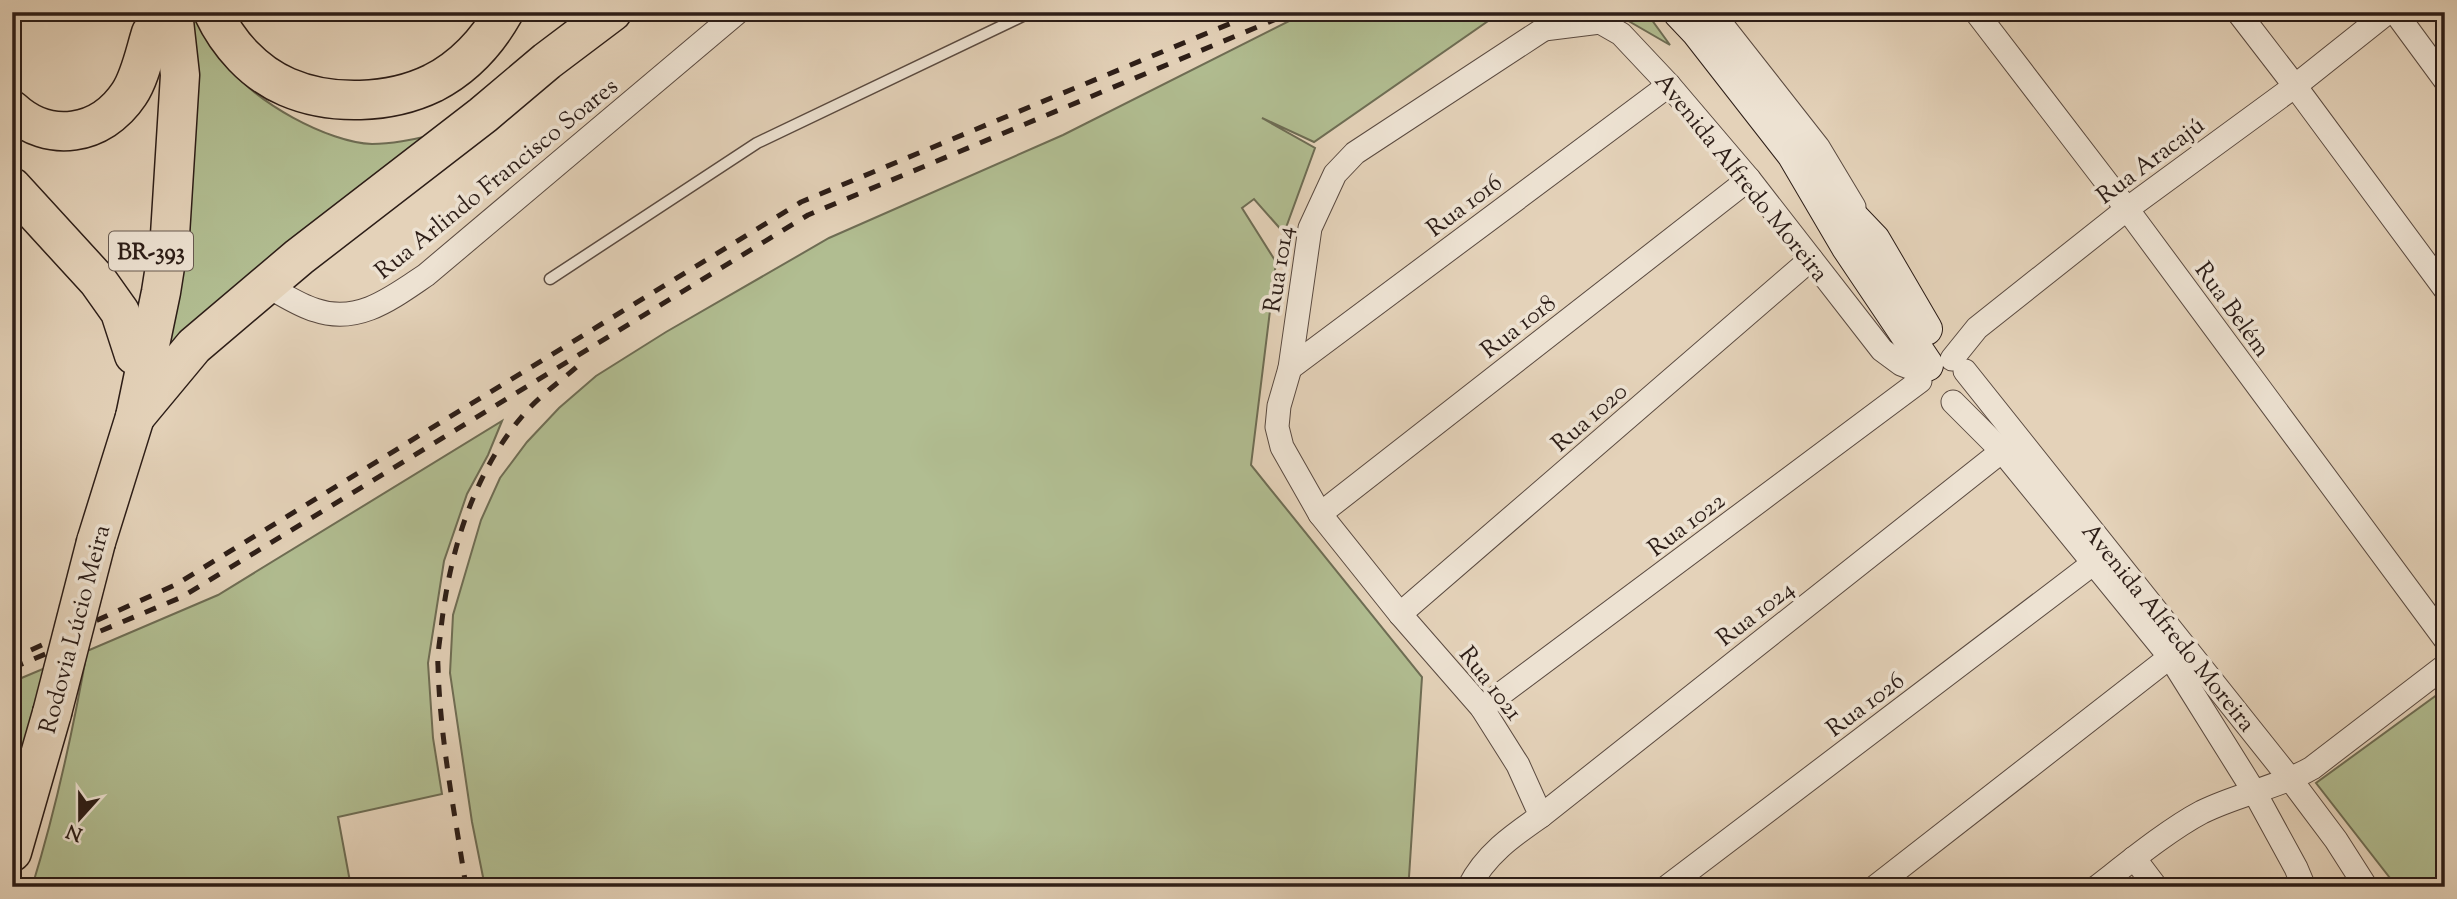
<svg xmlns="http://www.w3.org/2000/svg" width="2457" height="899" font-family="'Sorts Mill Goudy',serif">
  <rect width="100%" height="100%" fill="#e4d2b9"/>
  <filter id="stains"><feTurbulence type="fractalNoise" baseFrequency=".00286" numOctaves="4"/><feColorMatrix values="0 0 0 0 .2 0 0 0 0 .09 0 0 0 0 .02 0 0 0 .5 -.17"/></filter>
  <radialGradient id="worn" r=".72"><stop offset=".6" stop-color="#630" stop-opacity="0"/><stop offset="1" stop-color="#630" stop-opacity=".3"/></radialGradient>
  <g fill="#b1bd91" stroke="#6e6d54" stroke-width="2">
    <path d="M192 12H200C210 30 218 49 228 65 252 101 329 143 372 144 399 144 426 136 452 131L164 349Z"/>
    <polygon points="1307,12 1501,12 1314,142 1262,118 1315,148 1284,233 1254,199 1242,208 1276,262 1251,465 1422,677 1409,877 1412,887 485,887 472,822 450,673 453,615 481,520 500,478 527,442 559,408 596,376 666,332 829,238 1063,135"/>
    <polygon points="1613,12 1646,12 1670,45"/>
    <path d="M502 421 488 455 467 494 444 561 428 663 433 738 442 794 338 817 351 887H32C56 809 73 731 87 651L218 595Z"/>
    <polygon points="57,663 12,812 12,682"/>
    <polygon points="2445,689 2445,886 2397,887 2316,783"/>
  </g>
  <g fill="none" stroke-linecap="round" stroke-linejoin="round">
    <g stroke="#5a4a40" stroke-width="13">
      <polyline id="lane" points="550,279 757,143 1031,12"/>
    </g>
    <g stroke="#5a4a40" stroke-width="25">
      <g id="street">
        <polyline points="1712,12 1818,147 1854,207"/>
        <polyline points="1976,12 2127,209 2445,639"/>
        <polyline points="2238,12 2295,86 2445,289"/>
        <polyline points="2395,12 2445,80"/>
        <polyline points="1544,29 1600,22 1621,34 1669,85 1749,179 1882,350 1901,364 1922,372"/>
        <path d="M265 285C281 293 298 305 315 310 358 325 392 298 426 275L738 12"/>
        <polyline points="1952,359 1977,328 2127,209 2295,86 2388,12"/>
        <polyline points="1290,368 1669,85"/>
        <polyline points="1965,371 2291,780 2336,840 2366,887"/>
        <polyline points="1953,402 2002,451 2170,657 2255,793 2296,868 2304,887"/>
        <polyline points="1320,514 1749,179"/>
        <polyline points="1400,614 1811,259"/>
        <polyline points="1482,708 1920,381"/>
        <polyline points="1541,816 2002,451"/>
        <polyline points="2134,858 2156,887"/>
        <path d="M1469 887C1485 855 1512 836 1541 816L1518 765 1482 708 1400 614 1320 514 1282 447 1277 427 1279 406 1290 368 1310 228 1335 174 1355 153 1544 29 1554 12"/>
        <polyline points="1667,887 2095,562"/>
        <polyline points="1875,887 2170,657"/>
        <path d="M2097 887C2128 863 2168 830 2202 812 2238 794 2277 788 2312 768L2445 666"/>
      </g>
    </g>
    <g stroke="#2c1d17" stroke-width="34">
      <g id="secondary">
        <polyline points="1679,12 1697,31 1793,154 1847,246 1927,365"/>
        <polyline points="1831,195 1874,240 1926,329"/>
      </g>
    </g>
    <g stroke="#2c1d17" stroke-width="41">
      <g id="highway">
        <path d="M213 12C228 44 254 73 287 87 331 106 390 104 433 83 464 67 487 42 504 12"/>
        <path d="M12 110C49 144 101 136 129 94 140 78 145 52 151 33"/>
        <polyline points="12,187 98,281 120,312 134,355"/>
        <polyline points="135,417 194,346 299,257 483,115 547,61 612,12"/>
        <polyline points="96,542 135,417 161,292 170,235 180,75 173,12"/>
        <polyline points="12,852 52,713"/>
      </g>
    </g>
    <use href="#lane" stroke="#ede2d2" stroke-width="10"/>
    <use href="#street" stroke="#ede2d2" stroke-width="23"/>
    <use href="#secondary" stroke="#ede2d2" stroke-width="32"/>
    <use href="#highway" stroke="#e4d2b9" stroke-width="38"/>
    <g stroke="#2c1d17" stroke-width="5" stroke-dasharray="12 12" stroke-linecap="butt">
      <polyline points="31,650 175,585 801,202 1258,12"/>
      <polyline points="12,668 182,597 808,215 1293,12"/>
      <path d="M466 887C455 814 440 740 438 666 437 654 440 641 441 629 449 554 473 473 524 414 539 396 561 381 579 365"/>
    </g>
    <g stroke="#2c1d17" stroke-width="41" stroke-linecap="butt">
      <polyline id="highway-bridge" points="52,713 96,542"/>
    </g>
    <use href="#highway-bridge" stroke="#e4d2b9" stroke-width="38"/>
  </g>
  <g text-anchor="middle" stroke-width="7" stroke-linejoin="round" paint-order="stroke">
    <rect fill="#ede2d2" stroke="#66584f" stroke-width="2" x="109" y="231.5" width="84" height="39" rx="5"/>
    <g font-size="23" font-weight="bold" fill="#2c1d17">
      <text x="151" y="259">BR-393</text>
    </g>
    <g font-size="24" fill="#2c1d17" stroke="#ede2d2">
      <text transform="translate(2150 160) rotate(-37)" y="8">Rua Aracajú</text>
      <text transform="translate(1742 177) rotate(51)" y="8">Avenida Alfredo Moreira</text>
      <text transform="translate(496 178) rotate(-39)" y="8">Rua Arlindo Francisco Soares</text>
      <text transform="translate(1464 205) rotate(-37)" y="8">Rua 1016</text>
      <text transform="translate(1278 269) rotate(-81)" y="8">Rua 1014</text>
      <text transform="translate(2233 309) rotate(54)" y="8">Rua Belém</text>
      <text transform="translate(1518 326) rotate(-38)" y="8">Rua 1018</text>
      <text transform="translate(1589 417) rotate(-41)" y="8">Rua 1020</text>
      <text transform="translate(1686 524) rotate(-37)" y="8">Rua 1022</text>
      <text transform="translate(1755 613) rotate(-38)" y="8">Rua 1024</text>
      <text transform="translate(2169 627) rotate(51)" y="8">Avenida Alfredo Moreira</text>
      <text transform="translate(74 629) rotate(-75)" y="8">Rodovia Lúcio Meira</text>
      <text transform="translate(1491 683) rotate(52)" y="8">Rua 1021</text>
      <text transform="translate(1865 704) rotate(-37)" y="8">Rua 1026</text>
    </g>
  </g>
  <rect width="2457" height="899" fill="none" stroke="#e4d2b9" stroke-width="42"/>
  <rect x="14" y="14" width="2429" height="871" fill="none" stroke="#2c1d17" stroke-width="3.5"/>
  <rect x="21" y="21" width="2415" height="857" fill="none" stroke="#2c1d17" stroke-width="2"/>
  <g transform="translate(80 818) rotate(201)" stroke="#ede2d2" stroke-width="5" paint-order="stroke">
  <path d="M0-5L12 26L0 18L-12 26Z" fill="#2c1d17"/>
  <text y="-10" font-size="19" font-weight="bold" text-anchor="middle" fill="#2c1d17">N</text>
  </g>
  <rect width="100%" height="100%" filter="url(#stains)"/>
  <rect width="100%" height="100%" fill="url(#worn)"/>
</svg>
